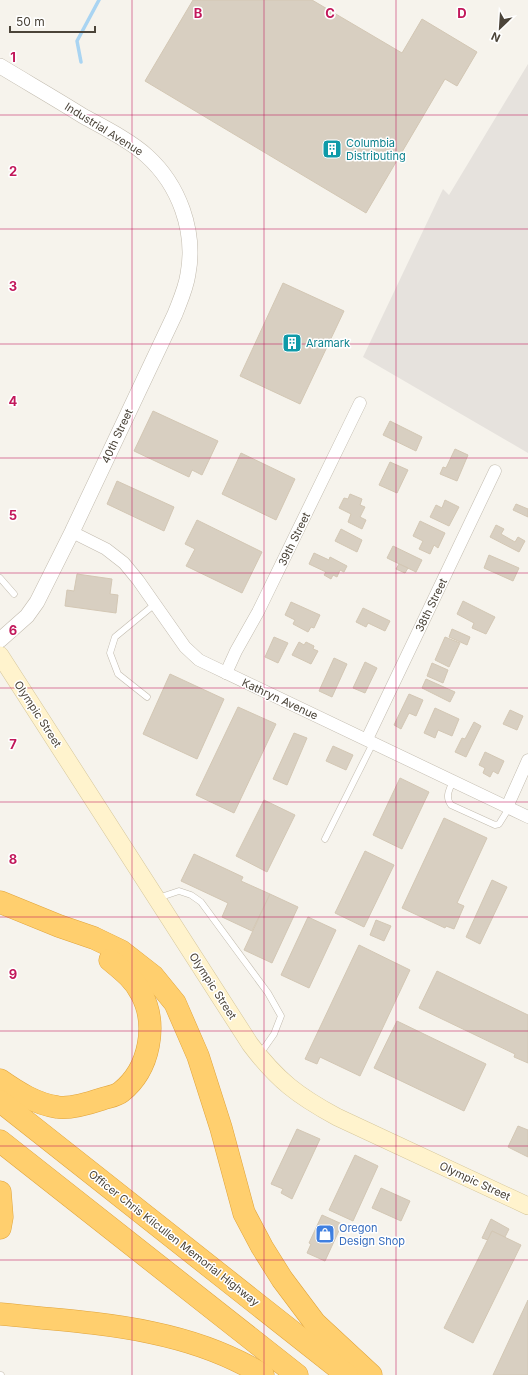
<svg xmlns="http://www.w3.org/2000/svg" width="528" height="1375" font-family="Inter,sans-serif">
  <rect width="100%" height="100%" fill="#f6f3ec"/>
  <polygon fill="#e6e2dd" points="528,64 528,453 363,357 443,189 449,195"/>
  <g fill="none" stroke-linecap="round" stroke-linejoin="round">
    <polyline stroke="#a9d4f2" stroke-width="3.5" points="81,62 77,41 99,0"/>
  </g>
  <g fill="#d8cfc1" stroke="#d3c7b4">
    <polygon points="193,0 312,0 402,53 422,19 477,52 457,86 445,79 366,213 145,81"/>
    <polygon points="283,283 344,311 300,404 240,376"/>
    <polygon points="153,411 218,441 202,475 192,470 189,477 134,451"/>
    <polygon points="390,421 422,437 416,451 383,435"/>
    <polygon points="455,449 468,455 457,481 440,474 443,467 446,468"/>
    <polygon points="241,453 295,479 276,520 222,494"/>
    <polygon points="390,462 408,470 397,493 379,485"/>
    <polygon points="117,481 174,507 164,531 107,504"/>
    <polygon points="350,494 362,499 360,505 365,507 360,517 366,520 362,529 348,522 351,514 339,508 344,498 348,499"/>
    <polygon points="445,500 459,507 449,526 430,517 436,505 442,508"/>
    <polygon points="516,504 528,509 528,517 513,510"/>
    <polygon points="197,520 262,552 242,593 186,566 195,549 185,544"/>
    <polygon points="420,521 445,533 438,548 434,545 430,554 419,549 423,541 413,536"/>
    <polygon points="496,525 504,529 501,534 515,542 518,537 525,541 519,552 490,537"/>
    <polygon points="341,529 362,540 357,552 335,541"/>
    <polygon points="393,546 422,560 416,572 387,558"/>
    <polygon points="314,553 329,560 330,557 347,566 344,572 340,570 337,577 333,575 331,579 324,575 326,572 309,564"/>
    <polygon points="489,555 519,568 513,581 484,568"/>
    <polygon points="399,564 408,568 405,573 396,569"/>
    <polygon points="77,574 112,579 110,594 118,595 116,613 65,606 67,590 74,591"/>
    <polygon points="463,601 495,617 486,634 472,628 474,623 457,614"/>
    <polygon points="291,602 320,615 314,628 311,627 308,632 293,624 295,620 285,615"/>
    <polygon points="363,608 390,621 385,631 368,623 366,627 356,622"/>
    <polygon points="452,629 470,637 467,645 449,637"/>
    <polygon points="274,637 288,643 278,663 265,657"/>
    <polygon points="445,637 460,643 449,667 435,660"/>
    <polygon points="299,642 304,645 306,642 314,646 313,649 318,651 311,664 292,655"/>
    <polygon points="334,658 347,664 332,697 319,691"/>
    <polygon points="365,662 377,668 365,693 353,688"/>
    <polygon points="432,663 448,670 443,683 427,676"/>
    <polygon points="170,674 224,699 197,759 143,734"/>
    <polygon points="426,679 455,692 450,702 422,688"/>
    <polygon points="409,694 423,700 416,716 409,713 401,729 394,725"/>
    <polygon points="238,707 276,724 234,813 196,795"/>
    <polygon points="435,708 459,719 452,736 438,730 435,738 424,733"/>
    <polygon points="510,710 523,716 517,730 503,724"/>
    <polygon points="474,722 481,726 466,757 455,752 462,738 465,739"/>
    <polygon points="294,733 307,738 287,785 273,779"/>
    <polygon points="333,746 353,755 346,770 326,761"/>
    <polygon points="485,752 504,761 498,774 493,771 490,777 483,773 485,768 479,765"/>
    <polygon points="400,778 429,792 402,849 373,835"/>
    <polygon points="264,800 295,815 267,872 236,856"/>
    <polygon points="444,818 487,838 457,903 464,906 454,929 446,926 445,928 402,908"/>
    <polygon points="365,851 394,865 364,927 335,913"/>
    <polygon points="194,854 243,877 241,881 270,894 252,931 222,917 228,903 181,881"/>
    <polygon points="492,880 507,887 480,944 466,937"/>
    <polygon points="270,894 298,907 272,963 244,950"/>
    <polygon points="308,917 336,930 309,988 281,975"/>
    <polygon points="376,920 391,926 384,941 370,935"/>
    <polygon points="359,945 410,970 360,1076 320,1057 317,1064 305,1059"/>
    <polygon points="437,971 528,1015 528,1063 514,1057 515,1054 419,1008"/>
    <polygon points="397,1021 486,1064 464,1111 374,1068"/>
    <polygon points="518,1126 528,1130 528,1157 508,1147"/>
    <polygon points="297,1129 320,1139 292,1199 281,1193 283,1189 271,1184"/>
    <polygon points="355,1155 378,1166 353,1221 329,1210"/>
    <polygon points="381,1188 410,1201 401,1221 372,1208"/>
    <polygon points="322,1215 342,1224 325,1261 307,1253 311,1244 309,1243"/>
    <polygon points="491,1219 509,1229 505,1237 492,1231 488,1240 482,1238"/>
    <polygon points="492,1231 521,1245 473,1343 444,1328"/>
    <polygon points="528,1300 528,1375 493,1375"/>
  </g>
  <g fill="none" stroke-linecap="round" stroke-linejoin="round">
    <g stroke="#c2bbae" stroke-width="7">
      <g id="service">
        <polyline points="0,578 14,594"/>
        <polyline points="147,697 118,674 110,653 115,637 155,604"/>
        <path d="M453 781C449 790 445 797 451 805L495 825 499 824 509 808"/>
        <polyline points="325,839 373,743"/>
        <polyline points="158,898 179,891 191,895 201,902 268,993 281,1016 274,1034 260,1054"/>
        <polyline points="0,1375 1,1375"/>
      </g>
    </g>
    <g stroke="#c2bbae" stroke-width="13">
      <g id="minor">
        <polyline points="72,532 106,549 124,563 138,580 185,647 199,660 528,817"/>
        <polyline points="226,673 236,651 258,612 360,403"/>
        <polyline points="367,739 495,471"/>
        <polyline points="507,807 528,760"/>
      </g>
    </g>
    <g stroke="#c2bbae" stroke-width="16">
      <path id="tertiary" d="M0 66C28 83 56 99 83 116 103 127 131 141 147 156 179 185 196 231 188 274 186 288 180 301 175 314L72 532 37 602 27 616 0 640"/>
    </g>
    <g stroke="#d6c79b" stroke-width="18">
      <path id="secondary" d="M0 655 250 1044C277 1080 298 1096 337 1117L528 1206"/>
    </g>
    <g stroke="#e0a43c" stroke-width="23">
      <g id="motorway">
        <polyline points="0,902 59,926 94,938 121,951 153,976 175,1003 198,1056 221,1128 244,1213 262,1247 282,1279 315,1323 371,1375"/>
        <path d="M0 1080C17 1092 36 1104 57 1107 69 1109 90 1103 102 1099 108 1097 116 1096 121 1092 150 1069 158 1024 141 993 134 979 122 970 110 960"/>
        <polyline points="0,1101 347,1375"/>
        <polyline points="0,1141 297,1375"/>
        <polyline points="0,1192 2,1217 0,1228"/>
        <path d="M0 1314C89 1323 185 1326 263 1375"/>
      </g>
    </g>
    <use href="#service" stroke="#fff" stroke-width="6"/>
    <use href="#minor" stroke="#fff" stroke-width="12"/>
    <use href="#tertiary" stroke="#fff" stroke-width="15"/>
    <use href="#secondary" stroke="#fff3cd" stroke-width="17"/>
    <use href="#motorway" stroke="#ffcf6e" stroke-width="22"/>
  </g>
  <path fill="none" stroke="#c2185b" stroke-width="1" stroke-opacity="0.55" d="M132 0V1375M264 0V1375M396 0V1375M0 115H528M0 229H528M0 344H528M0 458H528M0 573H528M0 688H528M0 802H528M0 917H528M0 1031H528M0 1146H528M0 1260H528"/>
  <defs>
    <g id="building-square" transform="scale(1)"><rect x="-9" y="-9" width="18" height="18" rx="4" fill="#0f9aa8" stroke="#fff"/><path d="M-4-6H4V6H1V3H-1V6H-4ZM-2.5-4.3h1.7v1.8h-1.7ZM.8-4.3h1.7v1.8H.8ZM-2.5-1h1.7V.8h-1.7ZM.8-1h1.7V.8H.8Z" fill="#fff"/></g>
    <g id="shop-square" transform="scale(1)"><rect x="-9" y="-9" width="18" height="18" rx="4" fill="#3f7fe0" stroke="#fff"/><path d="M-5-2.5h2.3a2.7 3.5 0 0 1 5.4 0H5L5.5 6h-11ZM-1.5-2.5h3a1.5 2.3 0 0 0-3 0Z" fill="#fff"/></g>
  </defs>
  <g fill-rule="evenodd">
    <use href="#building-square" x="332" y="149"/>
    <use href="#building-square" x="292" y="343"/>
    <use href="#shop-square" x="325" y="1234"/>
  </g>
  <g text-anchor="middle" stroke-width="3" stroke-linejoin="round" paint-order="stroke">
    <g font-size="11" fill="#4b4439" stroke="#fff">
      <text transform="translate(104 129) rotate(32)" y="4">Industrial Avenue</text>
      <text transform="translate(117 436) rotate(-65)" y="4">40th Street</text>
      <text transform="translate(294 539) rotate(-64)" y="4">39th Street</text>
      <text transform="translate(431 605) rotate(-64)" y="4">38th Street</text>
      <text transform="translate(280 699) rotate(25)" y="4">Kathryn Avenue</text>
      <text transform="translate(38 714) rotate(57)" y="4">Olympic Street</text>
      <text transform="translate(213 986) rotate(57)" y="4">Olympic Street</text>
      <text transform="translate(475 1181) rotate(25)" y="4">Olympic Street</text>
      <text transform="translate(174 1238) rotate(38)" y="4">Officer Chris Kilcullen Memorial Highway</text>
    </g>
    <g font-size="11" fill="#0d838f" stroke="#fff" text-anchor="start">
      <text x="346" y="147">Columbia<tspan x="346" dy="13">Distributing</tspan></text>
      <text x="306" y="347">Aramark</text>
    </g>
    <g font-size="11" fill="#366cbe" stroke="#fff" text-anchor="start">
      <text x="339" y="1232">Oregon<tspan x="339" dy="13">Design Shop</tspan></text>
    </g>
  </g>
  <g font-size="13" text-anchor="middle" font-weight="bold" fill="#c2185b" stroke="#fff" stroke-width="3" stroke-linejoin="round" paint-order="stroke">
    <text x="198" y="18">B</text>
    <text x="330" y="18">C</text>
    <text x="462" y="18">D</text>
    <text x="13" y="62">1</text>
    <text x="13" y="176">2</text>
    <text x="13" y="291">3</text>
    <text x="13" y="406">4</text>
    <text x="13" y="520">5</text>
    <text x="13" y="635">6</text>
    <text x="13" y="749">7</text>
    <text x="13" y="864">8</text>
    <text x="13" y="979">9</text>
  </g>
  <g transform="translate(500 28) rotate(205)" stroke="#ffffff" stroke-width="3" paint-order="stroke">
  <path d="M0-3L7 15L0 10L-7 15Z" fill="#4b4439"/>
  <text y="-6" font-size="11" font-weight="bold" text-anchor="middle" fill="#4b4439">N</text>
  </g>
  <path d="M10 26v6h85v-6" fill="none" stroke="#4b4439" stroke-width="2"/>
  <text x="16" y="26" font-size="12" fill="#4b4439" stroke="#ffffff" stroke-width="3" paint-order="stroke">50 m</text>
</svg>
